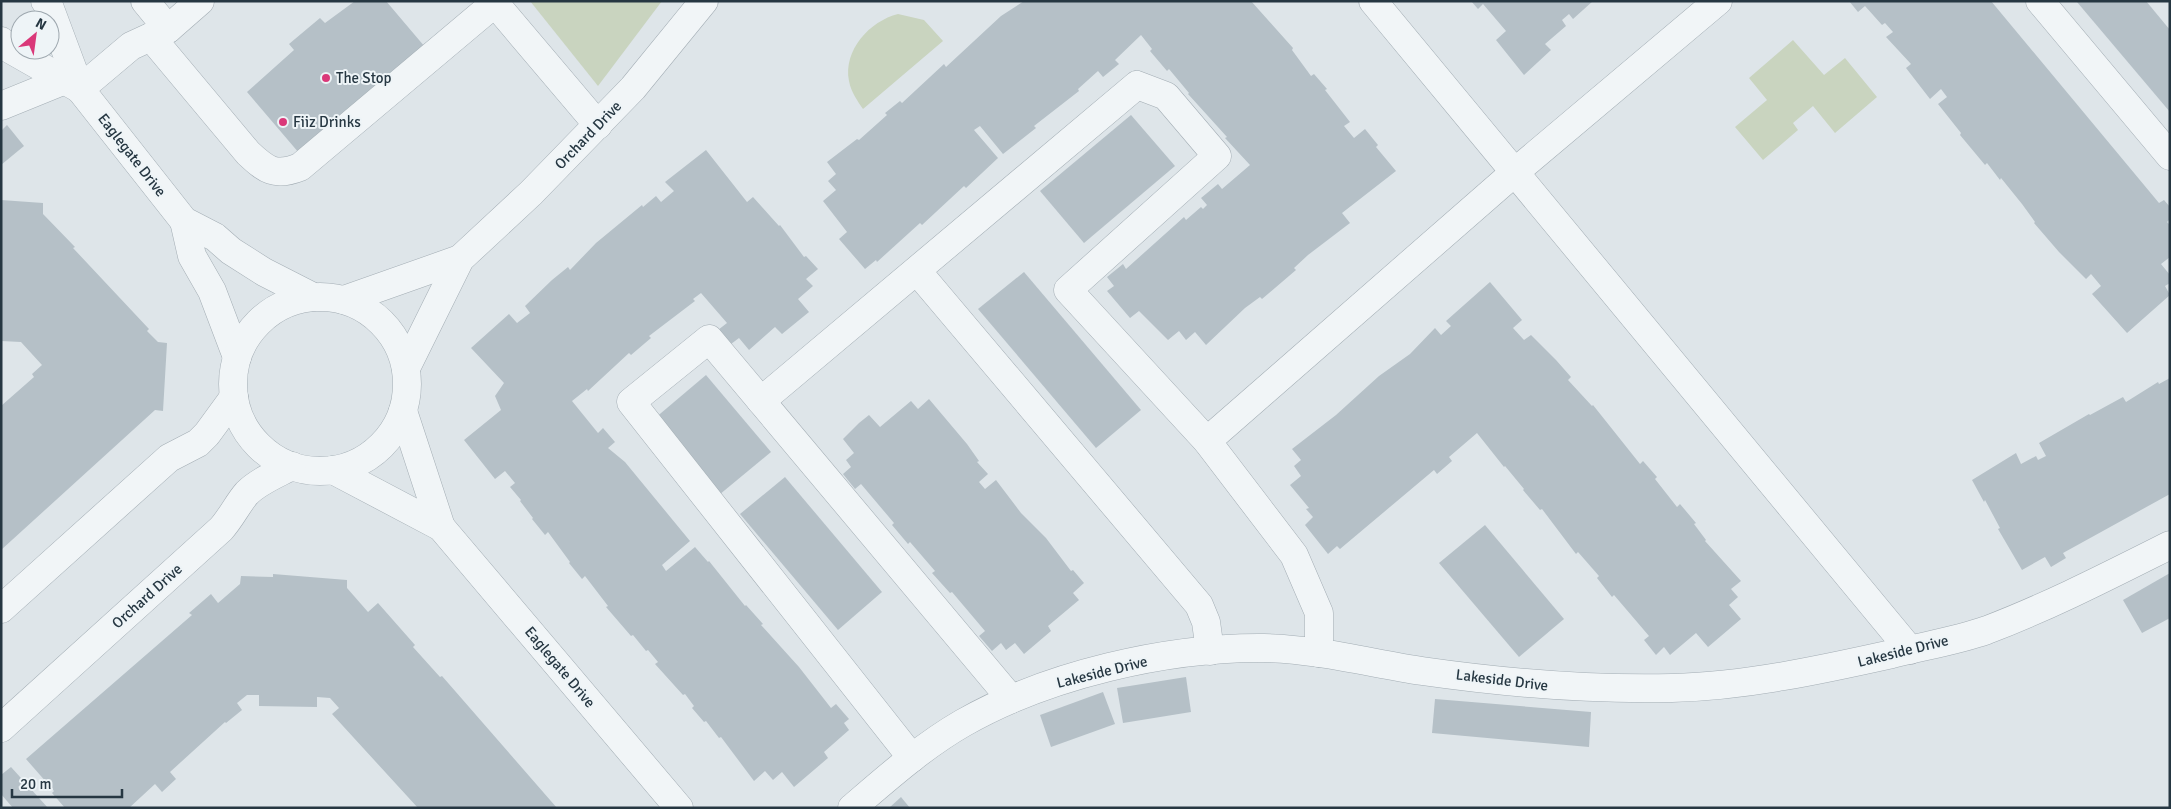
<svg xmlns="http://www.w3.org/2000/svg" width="2171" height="809" font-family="Signika,sans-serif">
  <rect width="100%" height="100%" fill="#dee5e9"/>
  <g fill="#c9d4bf">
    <polygon points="530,1 662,1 598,86"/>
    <path d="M898 14 924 20 943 41 863 109C857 100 851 92 849 81 843 50 870 21 898 14Z"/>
    <polygon points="1793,40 1824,75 1845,58 1877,97 1835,133 1813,106 1793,123 1798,130 1763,160 1735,127 1767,100 1749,78"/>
  </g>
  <g fill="#b5c0c7">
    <polygon points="355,1 386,1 425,47 299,153 247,92 294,50 289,44 320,18 325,23"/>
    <polygon points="1024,1 1251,1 1293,48 1292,50 1311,76 1314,74 1327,89 1325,90 1350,122 1344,126 1354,138 1365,129 1378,145 1376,147 1396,171 1342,213 1350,223 1308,255 1294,268 1296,270 1262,299 1260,297 1245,308 1206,345 1195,332 1186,340 1179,331 1168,340 1139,311 1130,318 1107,291 1114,286 1107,277 1123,264 1126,269 1184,217 1186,220 1201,207 1203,209 1207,205 1201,198 1218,184 1222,189 1250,165 1225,138 1227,137 1188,94 1189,93 1169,69 1167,71 1150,51 1152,49 1141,35 1115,60 1119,64 1103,77 1098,71 1078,89 1079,91 1034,126 1036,128 1003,154 980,126 974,130 998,158 966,188 964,186 922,225 920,223 877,262 876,260 865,269 839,239 847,232 823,201 836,190 828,181 836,174 827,162 857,139 859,140 887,115 885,113 900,101 902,103 944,64 946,67 1001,16"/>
    <polygon points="1471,1 1593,1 1573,19 1569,14 1562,20 1566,26 1545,44 1551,50 1524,75 1496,40 1506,31 1483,4 1478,9"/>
    <polygon points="1849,1 1991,1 2159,203 2164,200 2170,207 2170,219 2167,222 2170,225 2170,257 2161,264 2170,275 2170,283 2165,286 2170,295 2127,333 2092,294 2101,286 2091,274 2086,279 2059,252 2034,223 2035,222 2022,204 2001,178 2000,180 1987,163 1985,165 1960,135 1961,133 1938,104 1947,97 1941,89 1930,99 1906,68 1911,64 1886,37 1893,32 1885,23 1882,25 1865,6 1858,12"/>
    <polygon points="2079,1 2146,1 2170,30 2170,112 2077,2"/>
    <polygon points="1131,115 1175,166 1084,243 1040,191"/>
    <polygon points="7,125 24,146 1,165 1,131"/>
    <polygon points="706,150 747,202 753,197 779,226 780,225 804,257 806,256 818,269 806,279 813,286 798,299 809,312 782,334 775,327 749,350 739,338 731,344 718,330 727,323 701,293 693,299 695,301 649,336 651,338 631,355 629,353 588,391 587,389 572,401 598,433 603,428 615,442 608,448 625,462 690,541 662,565 666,571 695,547 708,562 709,561 745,606 746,605 763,624 761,625 799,667 831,708 836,704 849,719 844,723 849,730 824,752 828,758 794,787 782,772 773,780 765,771 754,781 721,737 719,738 706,721 704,722 692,708 694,706 685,694 683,695 655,664 658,662 648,650 646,651 633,635 631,636 606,607 608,606 585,576 582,579 569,563 570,562 548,532 545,535 532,519 533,518 520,501 521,500 510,487 515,483 505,471 495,479 464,440 501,410 495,396 504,383 471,348 509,314 517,323 530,313 525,306 552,280 568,267 570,270 596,243 642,205 643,207 656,196 661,202 674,191 665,182"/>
    <polygon points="1,200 43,203 43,214 75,247 73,248 149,329 147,331 158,342 167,343 163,411 155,410 1,550 1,406 34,377 32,374 42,365 21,342 1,341"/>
    <polygon points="1024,272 1141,410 1096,448 978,309"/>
    <polygon points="1490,282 1522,320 1513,328 1524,340 1531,335 1556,360 1571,377 1568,380 1592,406 1593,405 1640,464 1643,461 1657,477 1655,479 1677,507 1680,504 1696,523 1694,524 1706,540 1705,541 1741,581 1731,589 1738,597 1729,605 1741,619 1708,647 1696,633 1670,655 1664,647 1656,655 1644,640 1649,636 1614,595 1612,597 1597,578 1599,576 1578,552 1576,554 1542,509 1540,510 1523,490 1524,489 1505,466 1504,467 1477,433 1449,457 1452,461 1437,474 1434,470 1340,549 1337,546 1328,554 1305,525 1313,517 1306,509 1309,508 1290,485 1301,476 1294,466 1301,460 1292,449 1336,415 1379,376 1410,354 1435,328 1441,335 1451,326 1446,321"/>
    <polygon points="706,375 771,452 719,495 654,419"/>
    <polygon points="2170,378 2170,494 2063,553 2066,558 2051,567 2045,557 2022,570 1998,529 2000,528 1985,500 1984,502 1972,480 2016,453 2021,464 2036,456 2038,460 2046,456 2039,443 2089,414 2090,415 2123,397 2126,402 2158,382 2159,384"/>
    <polygon points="929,399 967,444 979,461 977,462 988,474 979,482 985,489 996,480 1021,513 1046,538 1071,571 1073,570 1084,583 1073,593 1079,600 1048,626 1051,631 1024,654 1015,643 1006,650 1001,643 992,651 979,636 985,631 952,592 950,593 932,573 935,571 910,542 908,544 892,525 894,523 861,484 855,489 843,474 851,467 846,460 854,453 843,439 859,423 869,415 880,427 911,401 918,409"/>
    <polygon points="785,477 882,592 838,630 740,514"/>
    <polygon points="1485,525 1564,619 1519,657 1439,563"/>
    <polygon points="2170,573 2170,618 2142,633 2123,600"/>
    <polygon points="273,574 347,580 347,588 368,612 378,603 415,645 413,647 440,677 442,676 557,808 418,808 332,714 339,708 330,698 317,697 317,707 259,706 259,695 247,695 237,703 242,710 226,723 225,722 170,772 176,779 162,792 155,784 129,808 65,808 52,793 54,791 26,759 192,615 189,613 211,594 218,603 240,584 241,576 273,577"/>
    <polygon points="1186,677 1191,712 1123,723 1117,688"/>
    <polygon points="1103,692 1115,724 1051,747 1040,715"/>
    <polygon points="1435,699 1591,712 1589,747 1432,733"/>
    <polygon points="11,767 48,808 13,808 1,794 1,775"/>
    <polygon points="901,797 910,808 889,808"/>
  </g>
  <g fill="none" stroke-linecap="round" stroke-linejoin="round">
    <g stroke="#a3adb4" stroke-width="29">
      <g id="minor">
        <polyline points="45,1 49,6 80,89 184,221 215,237 231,251 264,272 313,297"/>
        <polyline points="145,1 168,29"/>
        <polyline points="493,1 598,125"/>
        <polyline points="1373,1 1910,650"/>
        <polyline points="2040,1 2170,156"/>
        <path d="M151 37 248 153C266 170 275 177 300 167L495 3"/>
        <polyline points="1,41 8,48 80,89"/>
        <polyline points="80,89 131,46 168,29 200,1"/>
        <polyline points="1,106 65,80"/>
        <polyline points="184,221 192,256 212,291 237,357"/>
        <polyline points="917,271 1199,605 1206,622 1210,651"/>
        <circle cx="320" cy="384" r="87"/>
        <polyline points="344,300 460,259"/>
        <polyline points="406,368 460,259 531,193 633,88 704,1"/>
        <polyline points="761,401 1137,85 1166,96 1217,156 1068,290 1207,441 1294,555 1319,613 1319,653"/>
        <polyline points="403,411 441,527"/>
        <polyline points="1207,441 1515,172 1718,1"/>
        <polyline points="333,470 441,527 679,808"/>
        <polyline points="1,609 169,458 198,443 207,434 234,397"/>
        <path d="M1 728 221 529C231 518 238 503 247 493 259 481 277 474 292 466"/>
        <polyline points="912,758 631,402 709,339 1011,699"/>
        <path d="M852 808C887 778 923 746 963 723 1047 675 1167 647 1264 648 1317 649 1370 663 1422 671 1506 683 1588 690 1672 688 1746 686 1820 670 1892 654 1923 646 1956 641 1987 630 2050 606 2110 575 2170 545"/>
      </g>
    </g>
    <use href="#minor" stroke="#f1f5f7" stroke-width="28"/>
  </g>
  <g fill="#da3879" stroke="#eef4f7" stroke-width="2">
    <circle cx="326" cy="78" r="5"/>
    <circle cx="283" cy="122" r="5"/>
  </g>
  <g text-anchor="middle" stroke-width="4" stroke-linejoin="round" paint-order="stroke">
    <g font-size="15" fill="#263742" stroke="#eef4f7" text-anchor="start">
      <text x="336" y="83">The Stop</text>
      <text x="293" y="127">Fiiz Drinks</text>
    </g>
    <g font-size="15" fill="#263742" stroke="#eef4f7">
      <text transform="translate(588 135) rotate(-46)" y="5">Orchard Drive</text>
      <text transform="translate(132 155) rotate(52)" y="5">Eaglegate Drive</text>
      <text transform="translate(147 596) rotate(-42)" y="5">Orchard Drive</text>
      <text transform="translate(1903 651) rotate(-14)" y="5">Lakeside Drive</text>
      <text transform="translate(560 667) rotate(50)" y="5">Eaglegate Drive</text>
      <text transform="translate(1102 672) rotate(-14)" y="5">Lakeside Drive</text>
      <text transform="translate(1502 680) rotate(7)" y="5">Lakeside Drive</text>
    </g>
  </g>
  <rect width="2171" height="809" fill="none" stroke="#263742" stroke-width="5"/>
  <g transform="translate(35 35) rotate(29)"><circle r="24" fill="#eef4f7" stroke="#9ea8af"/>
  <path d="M0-4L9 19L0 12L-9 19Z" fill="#da3879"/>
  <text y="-8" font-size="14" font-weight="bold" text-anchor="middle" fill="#263742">N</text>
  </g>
  <path d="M12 789v8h110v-8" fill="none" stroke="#263742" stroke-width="2.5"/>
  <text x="20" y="789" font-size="15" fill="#263742" stroke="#eef4f7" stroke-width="4" paint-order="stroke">20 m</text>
</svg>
